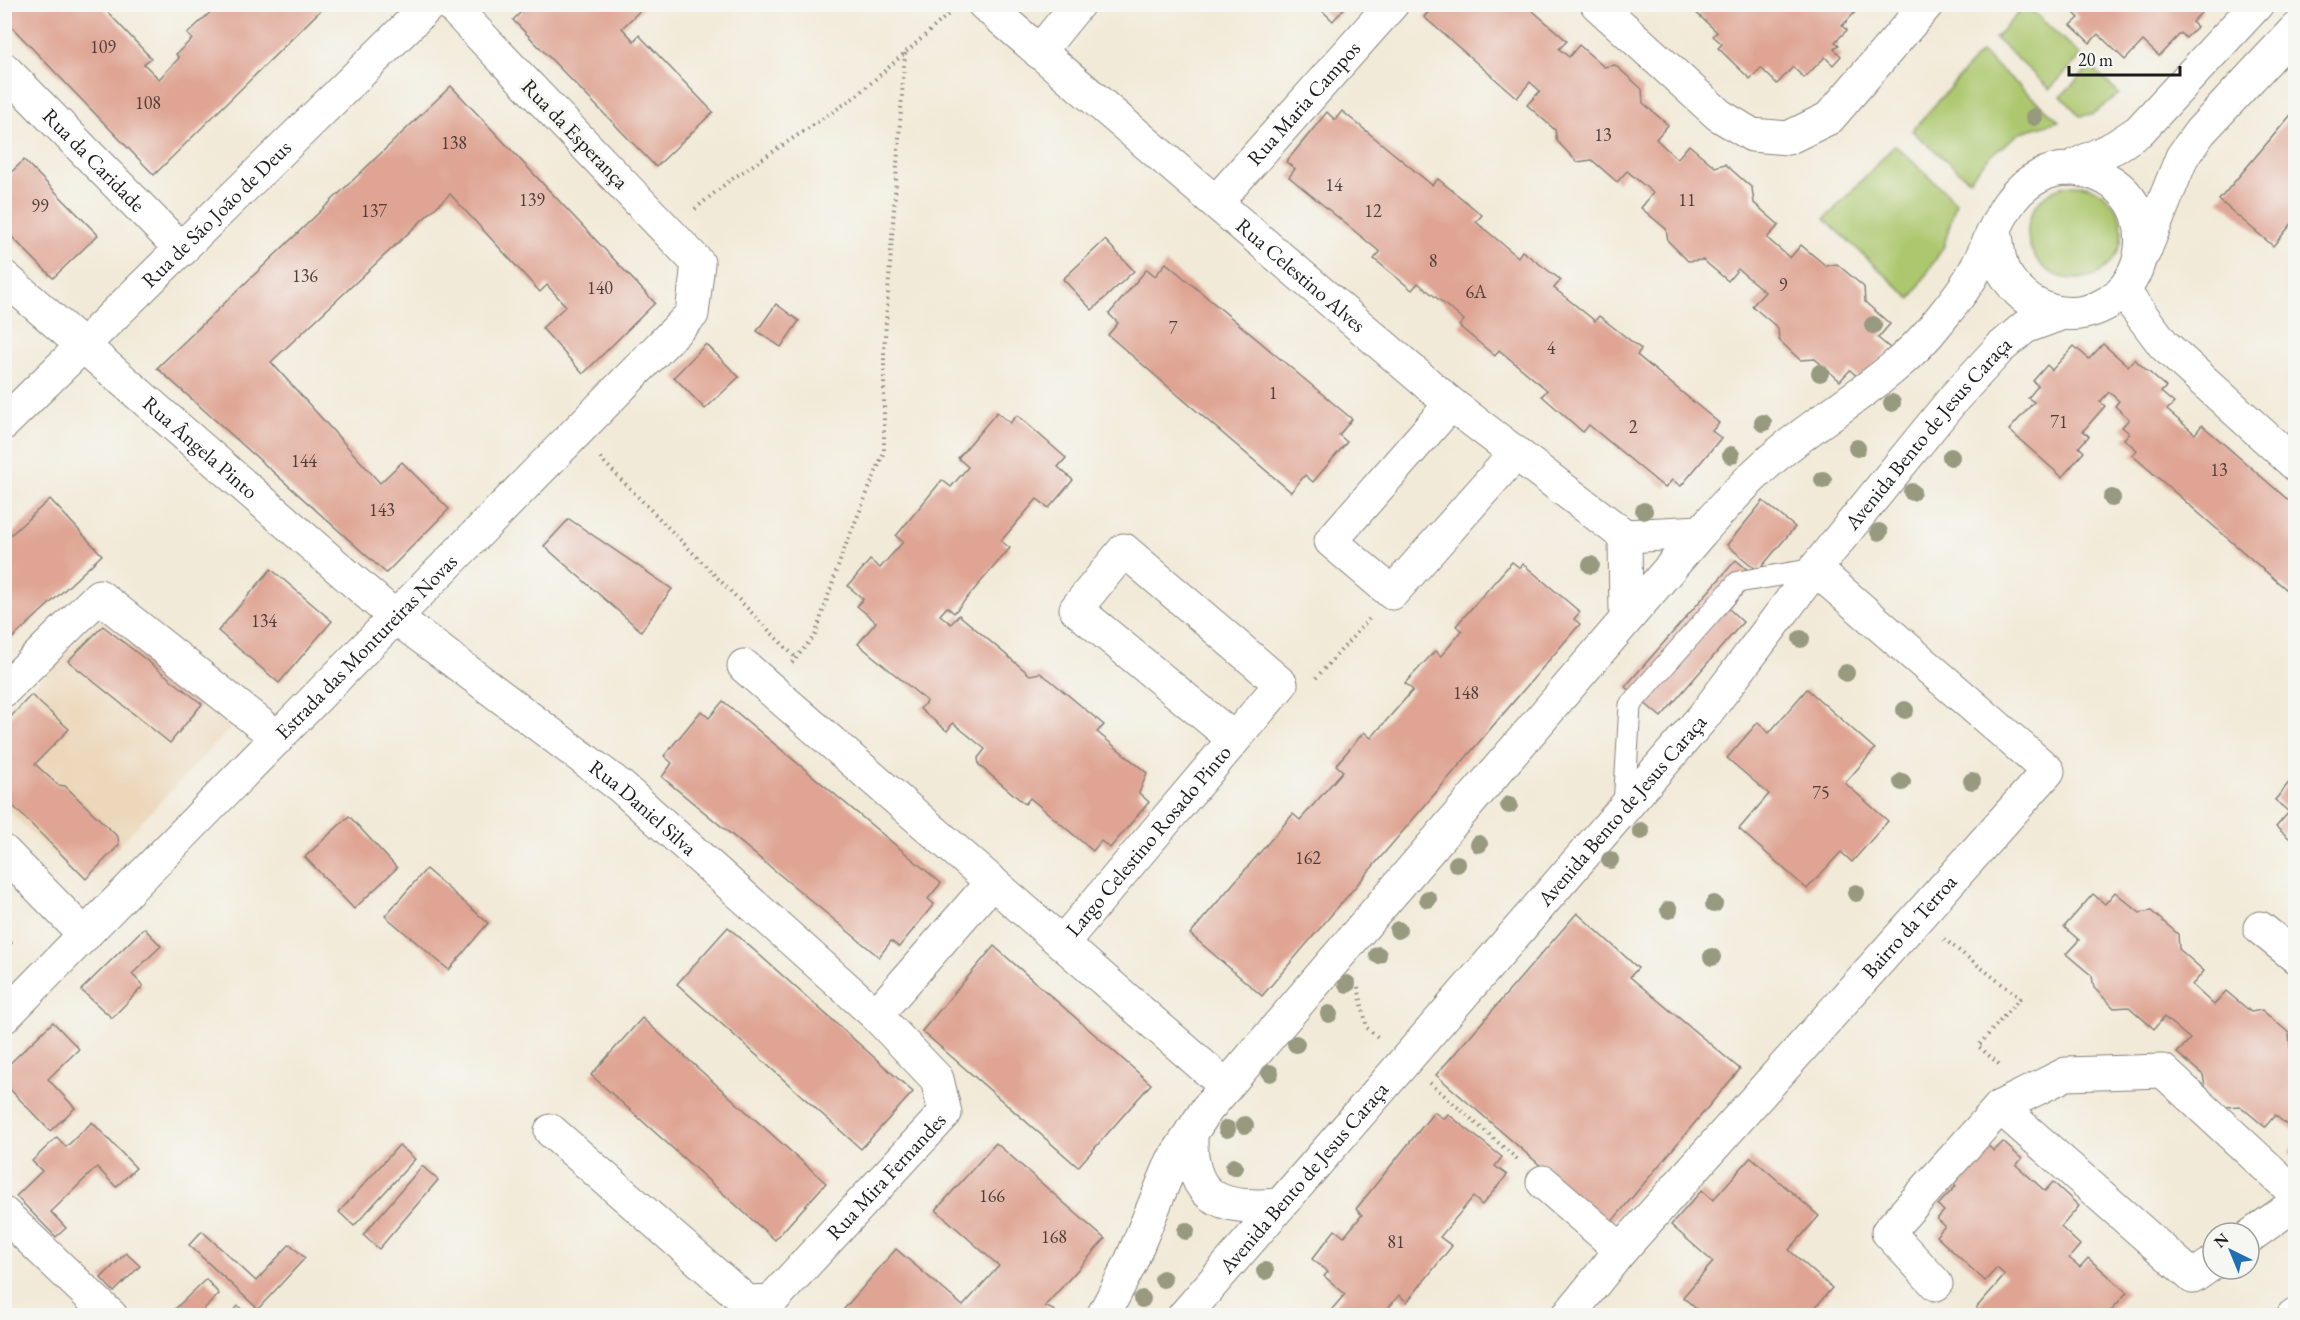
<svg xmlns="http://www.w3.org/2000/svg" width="2300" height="1320" font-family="'EB Garamond',serif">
  <rect width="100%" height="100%" fill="#f6f6f2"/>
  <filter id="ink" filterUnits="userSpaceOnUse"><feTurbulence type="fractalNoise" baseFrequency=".0167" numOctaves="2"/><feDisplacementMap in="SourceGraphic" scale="12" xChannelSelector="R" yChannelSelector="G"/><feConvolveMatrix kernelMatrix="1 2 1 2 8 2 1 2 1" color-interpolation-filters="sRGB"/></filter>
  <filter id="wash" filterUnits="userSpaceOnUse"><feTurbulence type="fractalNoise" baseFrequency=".008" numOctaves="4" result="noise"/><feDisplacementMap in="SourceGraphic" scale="24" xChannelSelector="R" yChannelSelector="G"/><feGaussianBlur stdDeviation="1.35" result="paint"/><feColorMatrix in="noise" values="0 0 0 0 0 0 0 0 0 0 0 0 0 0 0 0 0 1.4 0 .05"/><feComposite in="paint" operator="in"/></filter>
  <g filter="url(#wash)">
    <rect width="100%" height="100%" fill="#f2ead8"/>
    <polygon fill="#ecd7ba" points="100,618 234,724 83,883 5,807 4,716"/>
    <g fill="#acc76d" stroke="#647244" stroke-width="1.5">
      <polygon points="2026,5 2081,56 2050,89 1995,38"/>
      <polygon points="1981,52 2059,121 2021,132 1989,157 1969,180 1912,131"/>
      <polygon points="2091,66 2119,94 2093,114 2080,116 2061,96"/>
      <polygon points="1895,145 1956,202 1944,246 1911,299 1825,219"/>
      <circle cx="2075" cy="232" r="47"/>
    </g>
    <g id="blocks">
      <g fill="#dfa493">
        <polygon points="4,4 100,4 151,58 144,64 159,79 179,58 176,54 192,39 187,34 217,6 222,11 228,4 327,4 154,175 4,19"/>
        <polygon points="529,4 647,4 622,28 634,41 639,35 713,112 656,167 513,20"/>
        <polygon points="1315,4 1348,4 1333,21"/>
        <polygon points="1435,4 1525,4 1567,41 1559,49 1569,57 1579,45 1604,67 1615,65 1642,89 1643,103 1668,125 1656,139 1677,159 1689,145 1715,167 1725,164 1752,188 1754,203 1779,225 1767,238 1790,258 1801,245 1826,266 1837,264 1864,287 1865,302 1890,324 1878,338 1890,348 1861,380 1850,370 1840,381 1815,359 1800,360 1779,340 1778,328 1752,306 1765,292 1738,269 1728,281 1703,260 1688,261 1668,241 1666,229 1641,208 1653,193 1627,171 1617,182 1592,160 1577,162 1557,141 1555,130 1527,105 1540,91 1530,82 1517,98 1424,17"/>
        <polygon points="1776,4 1783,5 1862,5 1842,26 1847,30 1835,42 1839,45 1834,49 1841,56 1833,65 1825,57 1804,78 1793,67 1777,84 1761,68 1750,79 1718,48 1722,44 1713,36 1717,32 1690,7 1693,5 1769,5 1772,8"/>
        <polygon points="2065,4 2200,4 2198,7 2202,12 2192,22 2197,27 2186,38 2181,33 2159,56 2143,41 2125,60 2098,34 2090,43 2071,25 2079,18"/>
        <polygon points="451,86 655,303 583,374 542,328 566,306 547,285 540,292 450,194 271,362 380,483 402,462 449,509 386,573 157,368"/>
        <polygon points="2295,110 2295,220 2273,246 2219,200"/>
        <polygon points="1342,111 1432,185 1438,179 1482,215 1476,222 1518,257 1522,251 1561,280 1554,288 1595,321 1599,316 1641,349 1637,355 1719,423 1712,431 1721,438 1681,486 1672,480 1665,488 1589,425 1583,432 1542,396 1547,390 1499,350 1495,356 1459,326 1464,320 1418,283 1412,290 1374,259 1380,252 1289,177 1295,169 1286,162 1327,112 1335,120"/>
        <polygon points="24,160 98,235 53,278 4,229 4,179"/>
        <polygon points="1105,240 1134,271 1092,310 1063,279"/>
        <polygon points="1166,263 1352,419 1339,435 1347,442 1313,482 1305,475 1291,492 1108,335 1118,323 1109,314 1147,269 1155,276"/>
        <polygon points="776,304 799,321 781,347 757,331"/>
        <polygon points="706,344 739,377 705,409 674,377"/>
        <polygon points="2103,344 2128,366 2134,359 2166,387 2161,392 2174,403 2167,410 2195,434 2202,425 2295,506 2295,597 2132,455 2137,450 2124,439 2129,433 2122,427 2129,419 2115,406 2119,401 2109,392 2100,402 2105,406 2083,431 2089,436 2079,447 2084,452 2062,477 2009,430 2034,402 2028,398 2038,386 2033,381 2047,365 2052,370 2074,346 2089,359"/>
        <polygon points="997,412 1010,423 1017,415 1066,458 1058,467 1073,480 1049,508 1037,499 1001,541 1010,548 954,613 947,607 940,615 951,624 959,615 1030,675 1040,673 1050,680 1104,725 1097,732 1147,773 1139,793 1149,802 1110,848 1101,841 1093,851 1030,798 1025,804 979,765 978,758 985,749 953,723 947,731 920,709 927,701 858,644 876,622 857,606 863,599 848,586 870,560 880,568 903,542 896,536 942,480 951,487 968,467 958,458"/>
        <polygon points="50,499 102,555 4,646 4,541"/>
        <polygon points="1763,501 1795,527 1758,571 1727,545"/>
        <polygon points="569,519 672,589 641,631 544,546"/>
        <polygon points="1736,560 1756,577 1729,609 1743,622 1661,717 1625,687"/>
        <polygon points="1512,562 1520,568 1523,564 1580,612 1574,619 1580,624 1262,996 1190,934 1293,814 1300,820 1343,771 1336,765 1364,732 1371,738 1413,690 1405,683 1435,651 1441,656 1462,631 1456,626"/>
        <polygon points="271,569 332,621 279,683 218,631"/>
        <polygon points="103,626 202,704 170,743 68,661"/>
        <polygon points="1807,689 1875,749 1845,783 1888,821 1852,862 1841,852 1807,889 1739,829 1769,794 1727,758 1758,722 1769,733"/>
        <polygon points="31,695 69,729 35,764 58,785 65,786 118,837 119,845 86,879 4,797 4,724"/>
        <polygon points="723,701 941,883 928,899 934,904 899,947 891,941 879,957 662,777 672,763 664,756 701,711 709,718"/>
        <polygon points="2295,775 2295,843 2276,827 2289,812 2275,800"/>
        <polygon points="349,816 397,868 354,909 305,857"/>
        <polygon points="426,869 488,923 449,970 385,916"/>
        <polygon points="2115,892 2140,913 2151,911 2178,934 2179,949 2204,971 2192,985 2214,1005 2226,991 2251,1012 2262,1010 2289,1033 2290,1048 2295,1053 2295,1132 2275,1115 2265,1127 2240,1106 2225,1107 2205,1087 2203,1075 2177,1053 2190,1039 2164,1017 2154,1029 2129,1007 2114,1008 2094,988 2092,976 2066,954 2079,940 2064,927 2093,894 2105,904"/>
        <polygon points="1577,913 1638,968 1630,977 1740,1069 1609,1225 1436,1075"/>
        <polygon points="728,927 913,1092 861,1149 677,984"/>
        <polygon points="144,928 161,946 132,974 143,986 112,1018 81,990"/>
        <polygon points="4,935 12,943 4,951"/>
        <polygon points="994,946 1151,1084 1078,1167 922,1031"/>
        <polygon points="642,1018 826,1183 775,1240 591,1075"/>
        <polygon points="53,1022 79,1049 48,1079 75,1108 50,1131 4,1083 4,1069"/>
        <polygon points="1434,1112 1444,1119 1448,1114 1502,1157 1495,1166 1507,1175 1482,1205 1473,1197 1440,1237 1452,1246 1407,1302 1399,1295 1386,1311 1391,1316 1326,1316 1345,1294 1324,1276 1328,1272 1312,1259 1335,1230 1344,1237 1362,1215 1356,1209"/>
        <polygon points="92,1122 136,1168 116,1187 97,1167 51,1212 66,1228 56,1237 16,1196 42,1171 32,1161 57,1137 66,1147"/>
        <polygon points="1984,1142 1994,1151 2003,1142 2022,1159 2016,1165 2045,1191 2053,1182 2079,1206 2061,1227 2080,1245 2069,1258 2080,1267 2088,1258 2127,1292 2106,1316 1984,1316 1976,1308 2005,1275 1997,1268 1985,1281 1936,1236 1945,1226 1937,1219 1944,1211 1938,1205 1956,1186 1950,1180"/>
        <polygon points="996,1143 1105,1239 1045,1306 1055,1311 1052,1316 838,1316 896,1249 963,1306 999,1266 936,1210"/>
        <polygon points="399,1145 415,1159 354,1226 339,1212"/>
        <polygon points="2295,1145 2295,1158 2289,1152"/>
        <polygon points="1751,1157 1819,1216 1789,1250 1832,1288 1808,1316 1704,1316 1683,1297 1713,1262 1671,1225 1702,1190 1713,1200"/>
        <polygon points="422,1166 438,1180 379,1249 363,1235"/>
        <polygon points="202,1231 256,1281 290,1244 305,1258 258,1309 189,1245"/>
        <polygon points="126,1253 140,1266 114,1292 101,1278"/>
        <polygon points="206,1279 219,1294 197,1316 181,1316 175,1309"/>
        <polygon points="238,1306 249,1316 229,1316"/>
      </g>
    </g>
  </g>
  <g filter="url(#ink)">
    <use href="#blocks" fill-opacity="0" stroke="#87837a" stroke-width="1.5"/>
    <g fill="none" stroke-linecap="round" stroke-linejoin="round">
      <g stroke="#87837a" stroke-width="23">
        <polyline id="lane" points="1624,807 1630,705 1738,582 1815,569"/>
      </g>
      <g stroke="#87837a" stroke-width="35">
        <g id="street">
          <polyline points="1597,4 1719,115 1752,135 1788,138 1829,118 1927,4"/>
          <polyline points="1039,52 1078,4"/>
          <path id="s1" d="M4 69 182 250"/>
          <path id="s2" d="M1216 202 1392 4"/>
          <path id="s3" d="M4 277 395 617 620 786 876 1015"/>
          <polyline points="2124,292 2164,345 2296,465"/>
          <polyline points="1451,404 1331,541 1392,593 1516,453"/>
          <path id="s4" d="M4 423 430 4"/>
          <polyline points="744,666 1226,1086"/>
          <polyline points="4,690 99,596 278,738"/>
          <polyline points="4,852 85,935"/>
          <polyline points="2260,928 2296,957"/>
          <path id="s5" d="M1062 943 1281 684 1124 550 1076 609 1234 739"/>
          <path id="s6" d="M4 1017 692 314 698 263 450 4"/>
          <polyline points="2000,1107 2193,1277 2213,1263"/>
          <path id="s7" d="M551 1131 747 1302 771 1301 945 1113 937 1079 876 1015 992 882"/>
          <polyline points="1543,1182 1621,1250"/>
          <polyline points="4,1214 111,1316"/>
          <polyline points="2249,1237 2296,1203"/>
          <polyline points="1936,1284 1888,1232 2000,1107 2066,1074 2163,1071 2296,1194"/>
          <path id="s8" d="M1568 1316 1621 1250 2048 771 1815 569"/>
          <polyline points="2293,1316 2296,1314"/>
        </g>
      </g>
      <g stroke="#87837a" stroke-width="35">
        <g id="secondary">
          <path id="s9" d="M984 4 1451 404 1625 536 1701 532"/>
          <polyline points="2068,169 2115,147 2139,131 2257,4"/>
          <polyline points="2144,252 2182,157 2200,132 2296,29"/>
          <polyline points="1625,536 1626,615"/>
          <path d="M1191 1132C1189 1199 1219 1210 1279 1205"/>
          <path d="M1103 1316 1130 1264 1172 1162 1207 1109 1701 532C1728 502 1755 471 1788 446 1838 406 1898 374 1938 322 1949 308 1961 294 1970 279 1993 243 1999 196 2040 176 2076 157 2129 179 2139 219 2159 306 2053 351 2005 274 1998 263 1998 243 1995 230"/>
          <path id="s10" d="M1184 1316 1703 717 1815 569 1955 397 1999 349 2025 327 2060 314"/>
        </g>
      </g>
      <g stroke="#87837a" stroke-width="4" stroke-dasharray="1.5 4.5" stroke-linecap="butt">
        <polyline points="695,209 729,181 855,97 950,13"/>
        <polyline points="600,458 796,658"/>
        <polyline points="792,663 815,635 843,552 884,452 884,351 905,52"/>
        <polyline points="1316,678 1369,619"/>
        <polyline points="1944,939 2020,998 1978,1046 2001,1066"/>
        <polyline points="1358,987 1367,1028 1380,1039"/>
        <polyline points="1430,1083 1517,1159"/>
      </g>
      <use href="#lane" stroke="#fff" stroke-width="21"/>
      <use href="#street" stroke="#fff" stroke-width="33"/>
      <use href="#secondary" stroke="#fff" stroke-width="33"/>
    </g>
    <g fill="#989a80">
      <circle cx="2034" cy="117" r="9"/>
      <circle cx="1873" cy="325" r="9"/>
      <circle cx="1820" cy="373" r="9"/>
      <circle cx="1892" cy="403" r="9"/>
      <circle cx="1763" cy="423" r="9"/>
      <circle cx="1857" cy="448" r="9"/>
      <circle cx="1731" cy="455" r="9"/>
      <circle cx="1951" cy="457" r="9"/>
      <circle cx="1823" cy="480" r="9"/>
      <circle cx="1912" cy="492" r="9"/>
      <circle cx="2112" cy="498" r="9"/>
      <circle cx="1644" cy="511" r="9"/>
      <circle cx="1879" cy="532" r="9"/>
      <circle cx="1591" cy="565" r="9"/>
      <circle cx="1801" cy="639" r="9"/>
      <circle cx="1846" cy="673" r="9"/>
      <circle cx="1905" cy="710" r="9"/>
      <circle cx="1972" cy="781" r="9"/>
      <circle cx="1902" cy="782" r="9"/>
      <circle cx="1509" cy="805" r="9"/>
      <circle cx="1641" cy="831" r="9"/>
      <circle cx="1479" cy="844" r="9"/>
      <circle cx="1610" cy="860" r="9"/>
      <circle cx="1457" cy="864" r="9"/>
      <circle cx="1856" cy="893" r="9"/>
      <circle cx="1428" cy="899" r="9"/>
      <circle cx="1714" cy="904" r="9"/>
      <circle cx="1669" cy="910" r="9"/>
      <circle cx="1398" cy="930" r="9"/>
      <circle cx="1378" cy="955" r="9"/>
      <circle cx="1712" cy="957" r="9"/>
      <circle cx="1347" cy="984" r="9"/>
      <circle cx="1329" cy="1014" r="9"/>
      <circle cx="1296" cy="1044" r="9"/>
      <circle cx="1270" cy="1073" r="9"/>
      <circle cx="1245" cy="1125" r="9"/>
      <circle cx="1227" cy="1129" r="9"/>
      <circle cx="1234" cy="1167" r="9"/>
      <circle cx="1186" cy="1231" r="9"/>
      <circle cx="1265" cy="1271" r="9"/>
      <circle cx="1163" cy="1279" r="9"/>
      <circle cx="1142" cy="1299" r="9"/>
    </g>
  </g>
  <g text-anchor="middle" stroke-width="6" stroke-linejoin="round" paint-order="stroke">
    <g font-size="18" fill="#4d3e3a">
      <text x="103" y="53">109</text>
      <text x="148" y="109">108</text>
      <text x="1603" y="141">13</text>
      <text x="454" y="149">138</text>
      <text x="1334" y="191">14</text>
      <text x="532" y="206">139</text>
      <text x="1687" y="206">11</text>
      <text x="40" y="212">99</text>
      <text x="374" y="217">137</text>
      <text x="1373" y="217">12</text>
      <text x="1433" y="267">8</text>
      <text x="305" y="282">136</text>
      <text x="1783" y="291">9</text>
      <text x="600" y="294">140</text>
      <text x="1476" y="298">6A</text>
      <text x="1173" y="334">7</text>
      <text x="1551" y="354">4</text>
      <text x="1273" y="399">1</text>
      <text x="2059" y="428">71</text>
      <text x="1633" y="433">2</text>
      <text x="304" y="467">144</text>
      <text x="2219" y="476">13</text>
      <text x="382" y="516">143</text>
      <text x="264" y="627">134</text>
      <text x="1466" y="699">148</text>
      <text x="1821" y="799">75</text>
      <text x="1308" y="864">162</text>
      <text x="992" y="1202">166</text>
      <text x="1054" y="1243">168</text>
      <text x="1396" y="1248">81</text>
    </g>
    <g font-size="21" fill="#1c1c1c" stroke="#f6f6f2">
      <text dy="7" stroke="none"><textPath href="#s2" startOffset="132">Rua Maria Campos</textPath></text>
      <text transform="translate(575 134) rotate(46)" y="7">Rua da Esperança</text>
      <text dy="7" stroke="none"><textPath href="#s1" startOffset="128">Rua da Caridade</textPath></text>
      <text dy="7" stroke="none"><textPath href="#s4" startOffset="298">Rua de São João de Deus</textPath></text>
      <text dy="7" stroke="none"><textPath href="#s9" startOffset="417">Rua Celestino Alves</textPath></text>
      <text dy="7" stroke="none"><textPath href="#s10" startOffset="1155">Avenida Bento de Jesus Caraça</textPath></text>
      <text dy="7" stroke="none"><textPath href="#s3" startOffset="260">Rua Ângela Pinto</textPath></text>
      <text dy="7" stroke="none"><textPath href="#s6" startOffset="518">Estrada das Montureiras Novas</textPath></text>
      <text dy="7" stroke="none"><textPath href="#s3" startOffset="831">Rua Daniel Silva</textPath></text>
      <text dy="7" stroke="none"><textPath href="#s10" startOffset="669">Avenida Bento de Jesus Caraça</textPath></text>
      <text dy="7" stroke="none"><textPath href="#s5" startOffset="134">Largo Celestino Rosado Pinto</textPath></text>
      <text dy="7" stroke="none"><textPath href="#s8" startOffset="518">Bairro da Terroa</textPath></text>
      <text dy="7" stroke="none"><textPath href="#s7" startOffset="454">Rua Mira Fernandes</textPath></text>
      <text dy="7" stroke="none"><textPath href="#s10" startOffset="183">Avenida Bento de Jesus Caraça</textPath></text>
    </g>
  </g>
  <rect width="2300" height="1320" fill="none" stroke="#f6f6f2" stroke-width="24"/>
  <g transform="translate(2231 1251) rotate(317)"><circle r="28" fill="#f6f6f2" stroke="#9f9f9c" stroke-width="1.5"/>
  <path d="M0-4.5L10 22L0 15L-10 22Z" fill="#1f6fb2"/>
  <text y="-9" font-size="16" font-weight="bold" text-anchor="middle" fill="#1c1c1c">N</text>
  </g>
  <path d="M2069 66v9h111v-9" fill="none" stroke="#1c1c1c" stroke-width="3"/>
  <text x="2078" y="66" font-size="18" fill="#1c1c1c" stroke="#f6f6f2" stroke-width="4.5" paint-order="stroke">20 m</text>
</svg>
